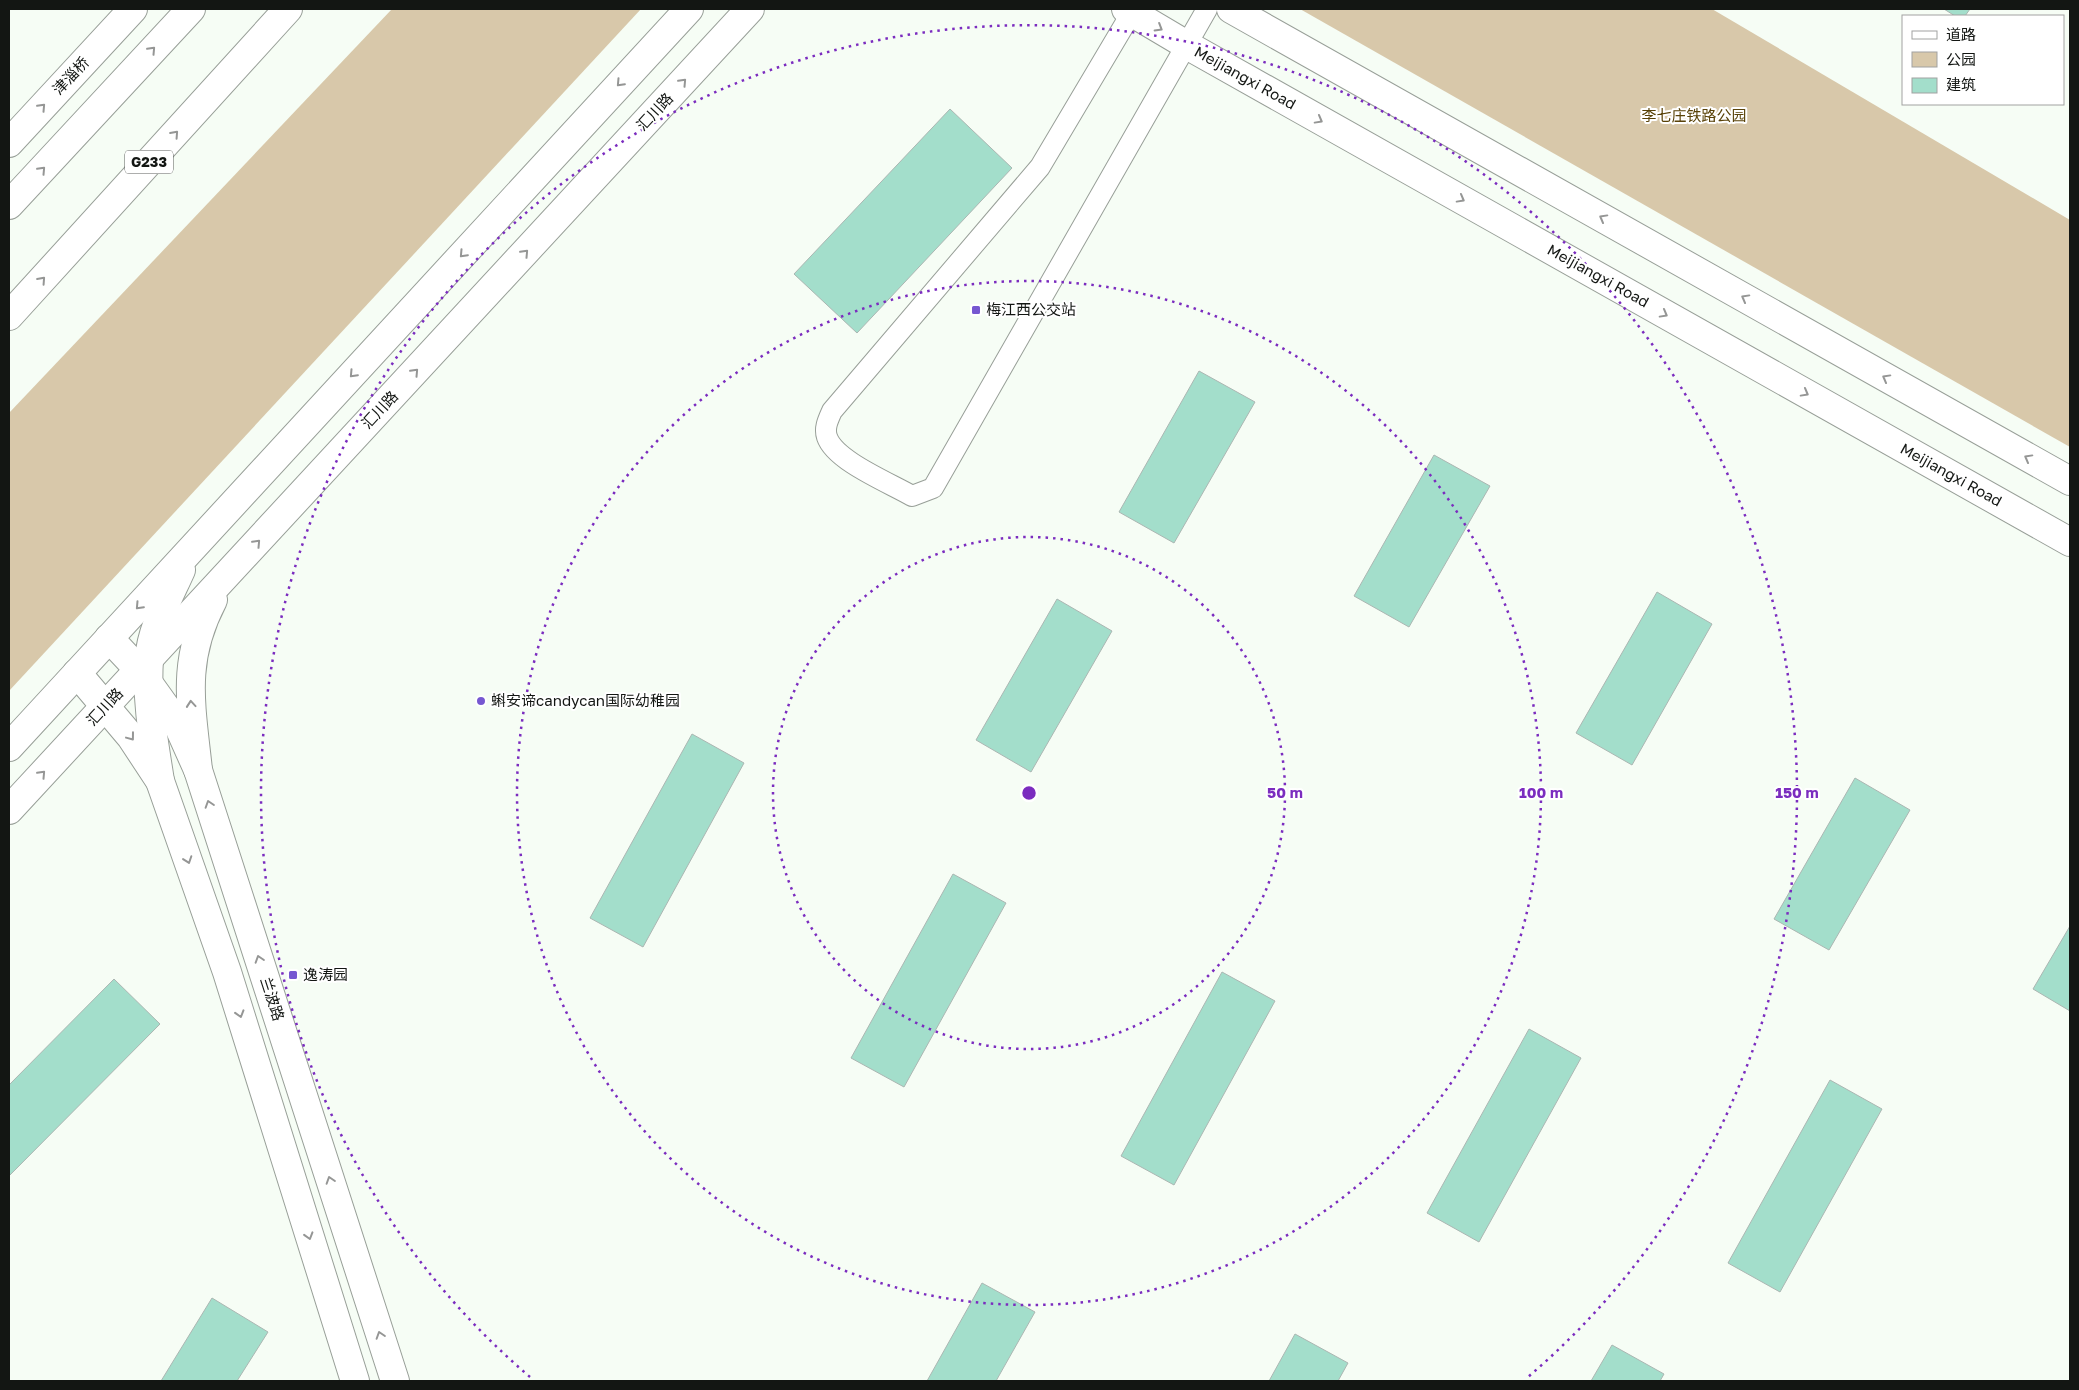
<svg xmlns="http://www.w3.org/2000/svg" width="2079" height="1390" font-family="'Golos Text','Noto Sans SC',sans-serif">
  <rect width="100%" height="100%" fill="#f6fdf5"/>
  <g fill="#d8c8aa">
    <polygon points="392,9 641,9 9,691 9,413"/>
    <polygon points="1300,9 1712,9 2070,220 2070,447"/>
  </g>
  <g fill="#a3decb" stroke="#abb6b2">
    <polygon points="1944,9 1970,9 1965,16 1955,16"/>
    <polygon points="950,109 1012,168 857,333 794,274"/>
    <polygon points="1199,371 1255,402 1174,543 1119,512"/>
    <polygon points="1434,455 1490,486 1409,627 1354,596"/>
    <polygon points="1657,592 1712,624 1632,765 1576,733"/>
    <polygon points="1057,599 1112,631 1031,772 976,740"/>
    <polygon points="692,734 744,763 643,947 590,918"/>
    <polygon points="1855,778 1910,810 1829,950 1774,919"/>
    <polygon points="953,874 1006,903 904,1087 851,1058"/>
    <polygon points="2070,926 2070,1011 2033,989"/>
    <polygon points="1222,972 1275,1001 1174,1185 1121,1156"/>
    <polygon points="114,979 160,1024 9,1176 9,1085"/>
    <polygon points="1529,1029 1581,1058 1479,1242 1427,1213"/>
    <polygon points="1830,1080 1882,1109 1780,1292 1728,1263"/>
    <polygon points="982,1283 1035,1312 996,1381 927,1381"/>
    <polygon points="212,1298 268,1332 237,1381 161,1381"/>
    <polygon points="1295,1334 1348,1363 1338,1381 1269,1381"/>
    <polygon points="1612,1345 1664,1374 1660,1381 1591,1381"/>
  </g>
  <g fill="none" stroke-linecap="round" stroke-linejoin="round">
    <g stroke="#989f98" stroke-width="22">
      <path id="service" d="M1132 12 1040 167 832 411C828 420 824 428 827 437 835 461 890 483 912 496L933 488 1207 9"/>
    </g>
    <g stroke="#989f98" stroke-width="30">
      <g id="minor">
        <polyline points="109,638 139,670 177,723 198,770 395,1381"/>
        <polyline points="77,673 131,737 160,781 227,972 355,1381"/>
      </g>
    </g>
    <g stroke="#989f98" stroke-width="30">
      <g id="tertiary">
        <polyline points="9,747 689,9"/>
        <path d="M198 770C191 704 181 661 213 600"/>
        <path d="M160 781C154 742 146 700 149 660 151 629 169 597 181 570"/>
        <polyline points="9,810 750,9"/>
      </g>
    </g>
    <g stroke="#989f98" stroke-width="30">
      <g id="secondary">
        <polyline points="1126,9 1185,44 2070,542"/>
        <polyline points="1231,9 2070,481"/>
      </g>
    </g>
    <g stroke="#989f98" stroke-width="30">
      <g id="trunk">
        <polyline points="9,143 133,9"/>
        <polyline points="9,205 191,9"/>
        <polyline points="9,316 288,9"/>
      </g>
    </g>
    <use href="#service" stroke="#fff" stroke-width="20"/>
    <use href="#minor" stroke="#fff" stroke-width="28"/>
    <use href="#tertiary" stroke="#fff" stroke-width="28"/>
    <use href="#secondary" stroke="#fff" stroke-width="28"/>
    <use href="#trunk" stroke="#fff" stroke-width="28"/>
  </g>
  <defs><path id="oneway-chevron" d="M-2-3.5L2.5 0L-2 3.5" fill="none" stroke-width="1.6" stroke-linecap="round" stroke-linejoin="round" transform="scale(1.25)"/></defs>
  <g stroke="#959695">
    <use href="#oneway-chevron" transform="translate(1159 28) rotate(31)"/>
    <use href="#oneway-chevron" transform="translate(152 50) rotate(-47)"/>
    <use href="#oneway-chevron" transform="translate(683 82) rotate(-47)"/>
    <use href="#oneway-chevron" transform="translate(620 83) rotate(133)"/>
    <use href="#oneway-chevron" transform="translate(42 107) rotate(-47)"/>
    <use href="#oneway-chevron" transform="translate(1319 120) rotate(29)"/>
    <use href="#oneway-chevron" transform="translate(175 134) rotate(-48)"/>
    <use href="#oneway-chevron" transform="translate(42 170) rotate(-47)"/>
    <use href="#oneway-chevron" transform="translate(1461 199) rotate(29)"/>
    <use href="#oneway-chevron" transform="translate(1603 218) rotate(-151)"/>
    <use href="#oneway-chevron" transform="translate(525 253) rotate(-47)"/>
    <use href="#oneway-chevron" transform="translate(463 254) rotate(133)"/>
    <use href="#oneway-chevron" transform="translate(42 280) rotate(-48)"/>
    <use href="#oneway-chevron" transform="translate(1745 298) rotate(-151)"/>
    <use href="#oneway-chevron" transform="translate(1664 314) rotate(29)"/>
    <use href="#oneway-chevron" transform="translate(415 372) rotate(-47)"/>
    <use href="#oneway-chevron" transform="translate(353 374) rotate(133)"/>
    <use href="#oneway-chevron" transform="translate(1886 378) rotate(-151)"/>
    <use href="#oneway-chevron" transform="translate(1805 393) rotate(29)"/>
    <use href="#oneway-chevron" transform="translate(2028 458) rotate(-151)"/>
    <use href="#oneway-chevron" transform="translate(257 543) rotate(-47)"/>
    <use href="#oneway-chevron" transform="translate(139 606) rotate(133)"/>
    <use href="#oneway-chevron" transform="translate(191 704) rotate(-95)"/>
    <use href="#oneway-chevron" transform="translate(131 737) rotate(53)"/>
    <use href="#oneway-chevron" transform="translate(42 774) rotate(-47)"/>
    <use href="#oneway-chevron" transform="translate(209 804) rotate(-108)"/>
    <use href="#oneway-chevron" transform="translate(188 860) rotate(71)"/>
    <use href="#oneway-chevron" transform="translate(259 959) rotate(-108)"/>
    <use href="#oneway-chevron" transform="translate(240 1014) rotate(73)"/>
    <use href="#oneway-chevron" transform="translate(330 1180) rotate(-108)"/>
    <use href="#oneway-chevron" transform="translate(309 1236) rotate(73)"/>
    <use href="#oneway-chevron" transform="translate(380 1335) rotate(-108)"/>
  </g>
  <g fill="none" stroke="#7b2cbf" stroke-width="2.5" stroke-dasharray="2.5 5">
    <circle cx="1029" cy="793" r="256"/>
    <circle cx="1029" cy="793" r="512"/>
    <path d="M530 1377A768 768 0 1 1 1528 1377"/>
  </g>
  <g fill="#7657d1" stroke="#fff" stroke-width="2">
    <rect x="971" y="305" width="10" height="10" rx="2.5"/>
    <circle cx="481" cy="701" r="5"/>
    <rect x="288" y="970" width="10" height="10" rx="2.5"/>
  </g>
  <g text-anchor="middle" stroke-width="4" stroke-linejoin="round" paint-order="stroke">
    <rect fill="#fff" stroke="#5a5c5a" stroke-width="1" x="125" y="150.5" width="48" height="23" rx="4"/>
    <g font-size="14" font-weight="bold" fill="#131613">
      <text x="149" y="167">G233</text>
    </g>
    <g font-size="15" fill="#131613" stroke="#fff">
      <text transform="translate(71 76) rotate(-47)" y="5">津淄桥</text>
      <text transform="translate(1245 78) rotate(29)" y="5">Meijiangxi Road</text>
      <text transform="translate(655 112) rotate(-47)" y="5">汇川路</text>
      <text transform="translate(1598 276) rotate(29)" y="5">Meijiangxi Road</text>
      <text transform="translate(380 410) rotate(-47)" y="5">汇川路</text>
      <text transform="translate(1951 475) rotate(29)" y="5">Meijiangxi Road</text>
      <text transform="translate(105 707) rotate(-47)" y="5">汇川路</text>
      <text transform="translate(272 999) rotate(72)" y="5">兰波路</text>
    </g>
    <g font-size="15" fill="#594208" stroke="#fff">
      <text x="1694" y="121">李七庄铁路公园</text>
    </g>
    <g font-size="15" fill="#131613" stroke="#fff" text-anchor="start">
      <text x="986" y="315">梅江西公交站</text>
      <text x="491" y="706">蝌安谛candycan国际幼稚园</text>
      <text x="303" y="980">逸涛园</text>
    </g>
  </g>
  <circle cx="1029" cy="793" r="8" fill="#7b2cbf" stroke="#fff" stroke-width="2.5"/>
  <g font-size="15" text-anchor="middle" font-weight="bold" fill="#7b2cbf" stroke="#fff" stroke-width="4" stroke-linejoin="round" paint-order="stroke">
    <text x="1285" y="798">50 m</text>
    <text x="1541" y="798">100 m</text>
    <text x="1797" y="798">150 m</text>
  </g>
  <rect width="2079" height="1390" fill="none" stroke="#131613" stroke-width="20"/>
  <rect x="1902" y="15" width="162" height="90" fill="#ffffff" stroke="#a1a2a1"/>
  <rect x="1912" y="31" width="25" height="8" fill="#ffffff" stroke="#a1a2a1"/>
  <text x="1946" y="40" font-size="15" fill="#131613">道路</text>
  <rect x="1912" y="52" width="25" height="15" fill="#d8c8aa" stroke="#a1a2a1"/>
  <text x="1946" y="65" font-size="15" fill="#131613">公园</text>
  <rect x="1912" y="78" width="25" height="15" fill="#a3decb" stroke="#a1a2a1"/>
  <text x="1946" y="90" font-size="15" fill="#131613">建筑</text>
</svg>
